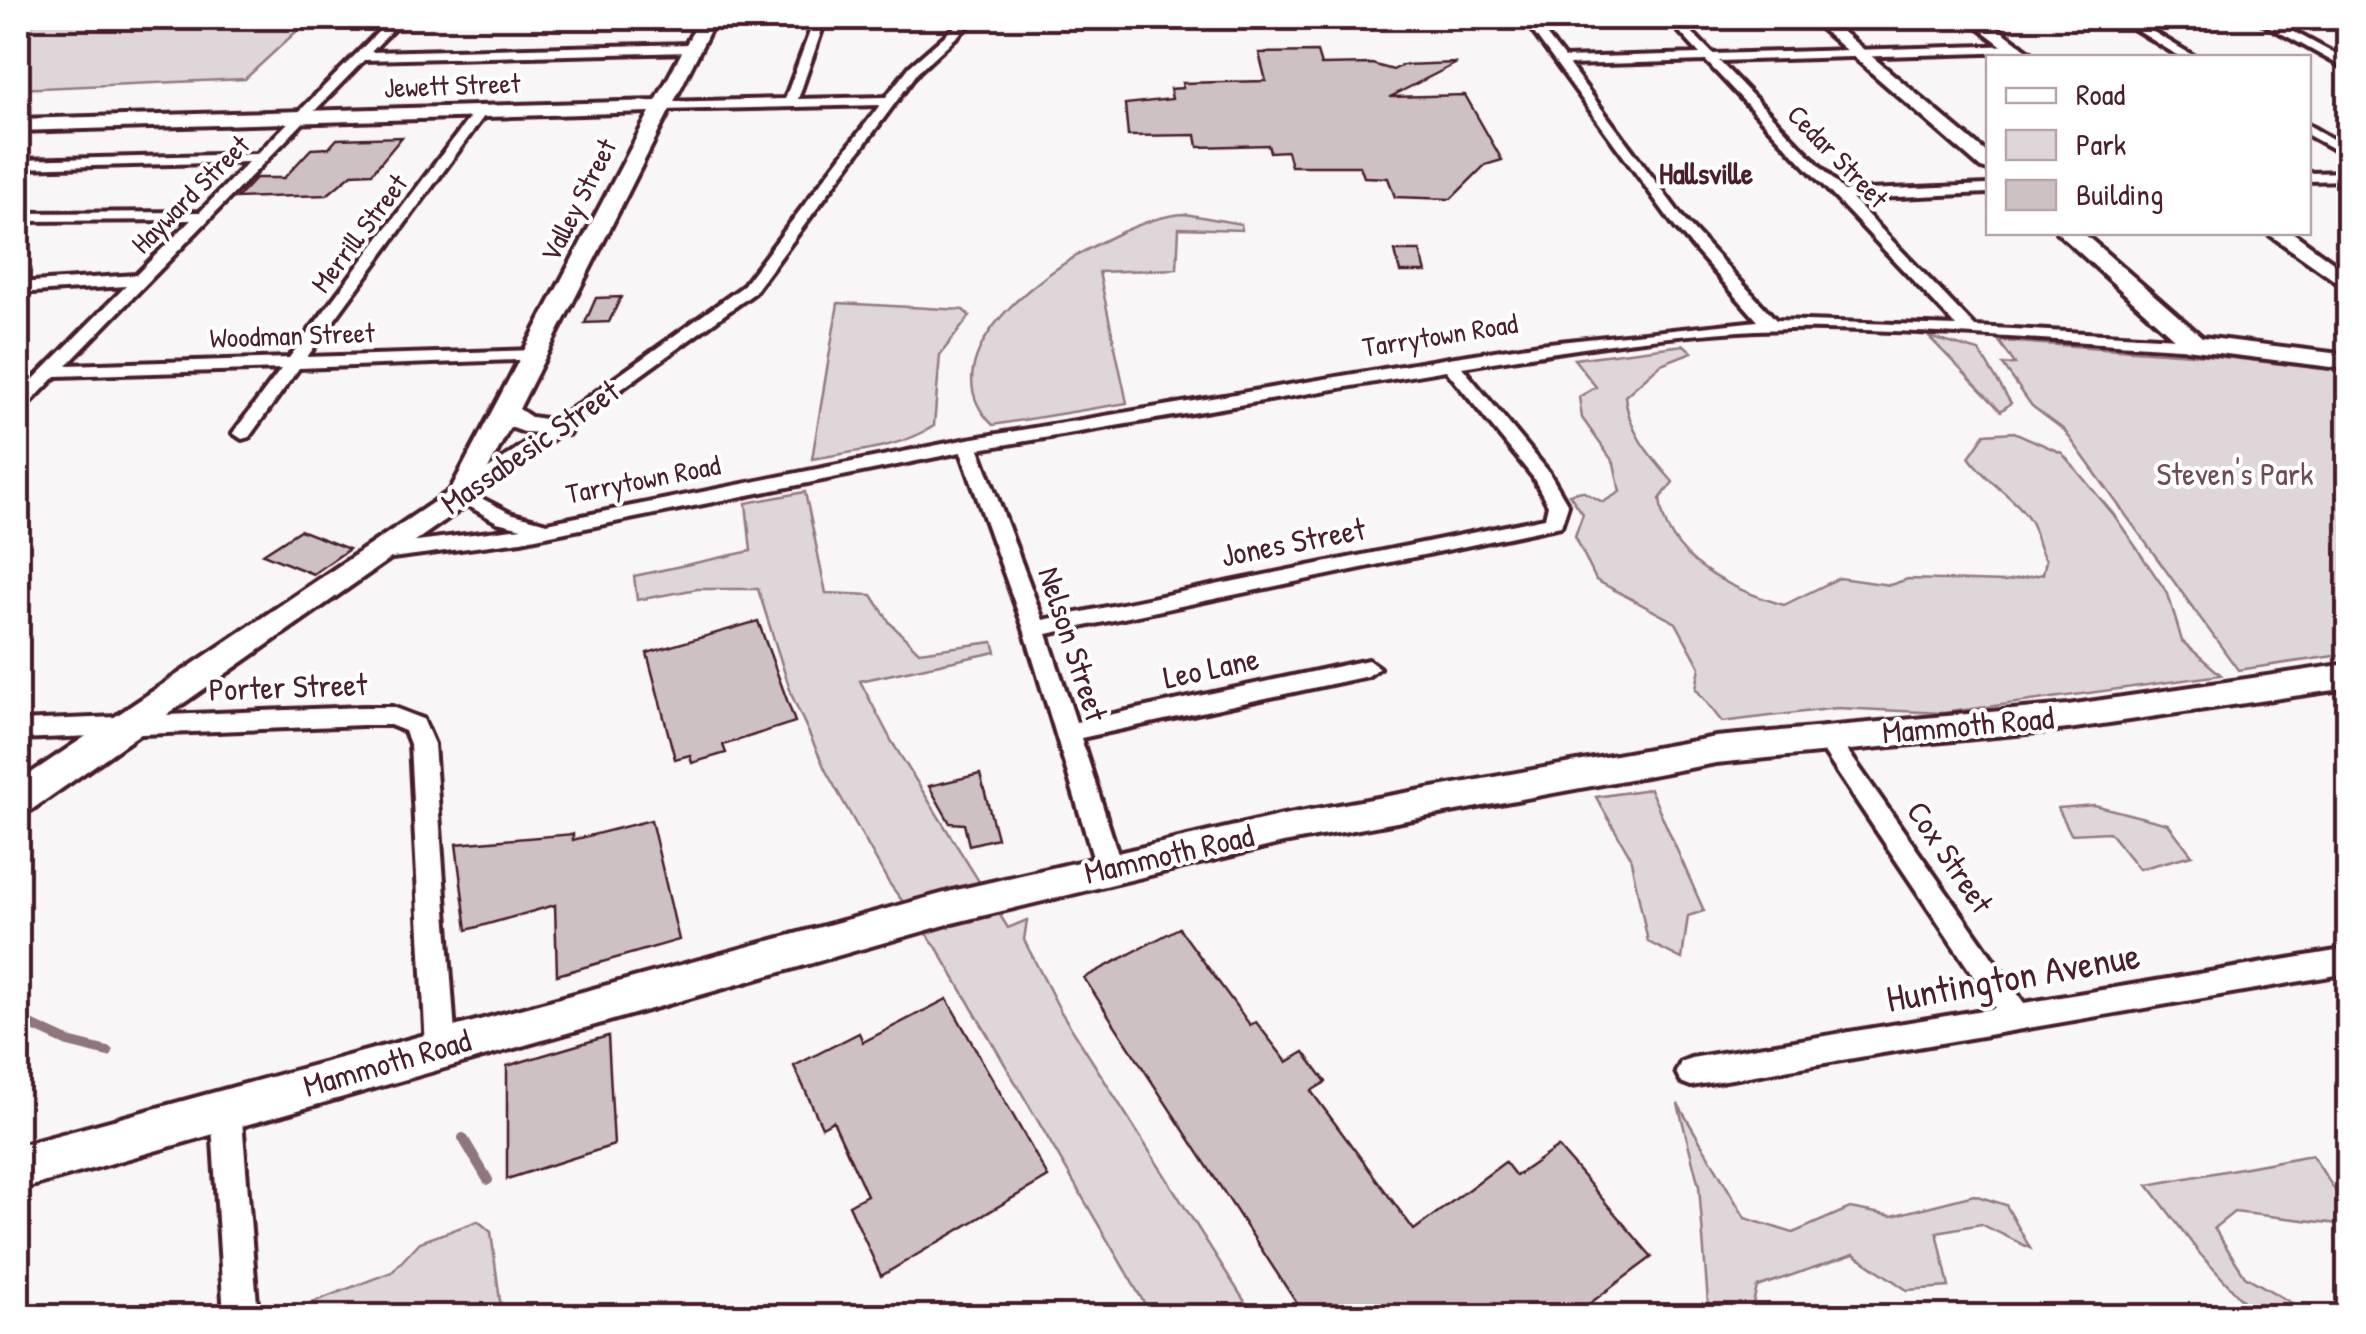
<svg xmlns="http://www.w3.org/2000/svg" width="2366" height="1334" font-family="'Patrick Hand',sans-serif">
  <rect width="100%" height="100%" fill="#f8f6f7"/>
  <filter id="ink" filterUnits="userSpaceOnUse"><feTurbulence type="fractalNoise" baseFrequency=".01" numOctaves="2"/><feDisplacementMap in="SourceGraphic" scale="20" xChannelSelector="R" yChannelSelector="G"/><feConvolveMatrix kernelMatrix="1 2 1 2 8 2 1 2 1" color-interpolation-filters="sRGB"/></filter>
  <g filter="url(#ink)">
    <g fill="#ded6d9" stroke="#947a82" stroke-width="2.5">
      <polygon points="48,18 311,18 245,79 18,89 18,28"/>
      <path d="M1185 214 1241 224 1242 230 1179 228 1177 269 1099 272 1127 403 993 425C906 341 1115 216 1185 214Z"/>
      <path d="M838 303 963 310 970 316 940 355 934 426C898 449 854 451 812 459Z"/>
      <polygon points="1929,337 1979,351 2011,403 2001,411"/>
      <polygon points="1999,341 2207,355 2348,372 2348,654 2238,670 2064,430 2032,406 2003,365 2015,364"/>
      <path d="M1684 345 1692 352 1661 364 1625 396C1629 433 1649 454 1673 482L1660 499C1665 560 1732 590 1784 605L1839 578 1890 585 1908 579 2005 582 2043 574 2046 560C2036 547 2038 535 2031 522 2018 499 1986 482 1969 457L1985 434 2014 432 2062 453 2114 515 2168 594 2182 641 2221 675 1943 713 1837 708 1722 722 1696 689 1700 667 1676 623 1596 580 1575 536 1583 514 1569 494 1582 491 1603 502 1620 492 1614 463 1582 418 1579 397 1596 387 1574 359Z"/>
      <polygon points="805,492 826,593 872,595 890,623 919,652 993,642 996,652 860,681 892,742 1008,928 1027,920 1024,940 1061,1012 1254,1316 1146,1316 1150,1313 937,948 889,883 826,771 792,696 758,589 697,589 637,600 634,576 751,551 746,503"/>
      <polygon points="1650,789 1704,911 1688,916 1682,959 1648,942 1630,856 1596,797"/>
      <polygon points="2094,805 2168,824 2192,855 2139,869 2109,832 2071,834 2058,808"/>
      <polygon points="1678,1104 1745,1218 1793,1233 1850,1208 1892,1216 1974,1195 2006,1205 2030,1248 1981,1224 1937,1232 1949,1287 1907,1290 1854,1254 1757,1287 1750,1316 1709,1316 1699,1186"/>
      <polygon points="2312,1155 2348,1210 2348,1225 2234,1212 2214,1228 2245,1276 2295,1305 2301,1316 2257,1316 2200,1254 2148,1185"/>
      <polygon points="478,1221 491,1232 502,1316 296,1316 302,1306 392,1272 420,1242"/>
    </g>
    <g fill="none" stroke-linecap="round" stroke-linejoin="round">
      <g stroke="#8f747b" stroke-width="10">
        <polyline points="18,1019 68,1042 108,1052"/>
        <polyline points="463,1138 488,1180"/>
        <polyline points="1223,1307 1229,1316"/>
        <polyline points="843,1315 853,1316"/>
      </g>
    </g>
    <g fill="#cdc1c4" stroke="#4a1f2b" stroke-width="2.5">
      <polygon points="1317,52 1321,65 1372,64 1393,70 1403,65 1457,63 1390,97 1465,95 1502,160 1485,165 1451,199 1395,197 1388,178 1364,177 1360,166 1291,166 1287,151 1270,152 1268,145 1198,147 1196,135 1128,136 1125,104 1172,99 1170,89 1183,88 1182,83 1266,81 1259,53"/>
      <polygon points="402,137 372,173 352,174 327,195 237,198 256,178 284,178 311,149 329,148 337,139"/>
      <polygon points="1395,251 1420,251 1426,272 1400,272"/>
      <polygon points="621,297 609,322 585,323 596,298"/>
      <polygon points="300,530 349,549 313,574 263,554"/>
      <polygon points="758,621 795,722 723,745 726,753 692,763 690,755 675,759 647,653"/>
      <polygon points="980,774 997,838 969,845 964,824 950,823 929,786"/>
      <polygon points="651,820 679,940 557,975 555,905 467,930 456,844 573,834 573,840"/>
      <polygon points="1179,928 1250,1025 1256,1022 1287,1062 1304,1052 1326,1082 1311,1091 1414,1230 1505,1162 1516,1176 1558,1147 1652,1257 1573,1316 1375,1316 1370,1308 1358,1316 1305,1316 1084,978"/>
      <polygon points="947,999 1048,1177 881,1276 849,1205 867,1195 833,1121 822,1127 794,1066 859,1033 863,1042"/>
      <polygon points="608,1036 614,1145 507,1179 507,1066"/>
    </g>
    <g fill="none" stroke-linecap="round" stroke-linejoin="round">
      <g stroke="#4a1f2b" stroke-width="8">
        <g id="street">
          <polygon points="38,18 36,20 18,25 18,19"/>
          <polygon points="392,18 404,18 371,52 691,44 697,48 691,52 364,60 67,365 289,358 476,109 481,108 487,112 307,357 536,350 545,355 542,359 299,368 249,437 242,439 233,433 281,369 56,376 24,409 18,410 18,395 126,286 18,293 18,283 136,275 191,220 18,221 18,213 200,212 248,162 18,168 18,160 257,154"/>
          <path d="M815 18H826L798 99 886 97 910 66 965 18H977L918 72 754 293 475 495 510 513 547 523 968 439 1449 358 1540 344 1758 321 1675 227 1523 18H1533L1564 58 1700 54 1667 18H1678L1713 54 2021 45 2023 48 2017 52 1719 61 1844 191 1988 185V193L1852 199 1975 327 2195 339 2203 344 2195 349C2072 342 1947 331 1824 329 1705 327 1578 348 1462 367L1548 471 1568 505 1561 526 1047 634 1076 722 1368 660 1379 668 1368 676 1081 738 1122 867 1118 874 1109 878 1100 874 1096 867 1024 629 961 452 521 541 377 560 367 553 377 546 522 528 497 522 451 496 742 287 880 105 661 110 655 106 661 102 785 99ZM1706 61 1956 326 1776 320 1685 221 1569 65ZM1446 370 1533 477 1548 505 1545 518 1043 620 979 449Z"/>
          <polygon points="2117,18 2130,18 2197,58 2182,58"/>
          <polygon points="2254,18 2268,18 2348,61 2348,70"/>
          <polygon points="2308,125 2348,148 2348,157 2308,135"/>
          <polygon points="2348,172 2348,180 2308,181 2308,173"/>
          <polygon points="363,707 392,707 423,719 434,744 456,1048 451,1057 441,1061 431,1057 426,1048 410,744 405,731 390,725 363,725 18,739 18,721"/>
          <polygon points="1825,727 1833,730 2024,1003 2348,949 2348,973 1691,1086 1681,1082 1676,1072 1681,1062 1691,1058 1995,1008 1817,742 1813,736 1817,730"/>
          <polygon points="226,1094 237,1098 241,1108 258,1316 224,1316 211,1108 215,1098"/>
        </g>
      </g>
      <g stroke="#4a1f2b" stroke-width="8">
        <g id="secondary">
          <polygon points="700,18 716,18 519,409 531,417 568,422 572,428 568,434 524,432 510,427 471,502 31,810 18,814 18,782 450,491 650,112 18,131 18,119 656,101"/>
          <polygon points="1809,18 1826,18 1988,154 1988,170 1981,168"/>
          <polygon points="1966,18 1984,18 2038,58 2018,58"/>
          <polygon points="2057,232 2082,232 2202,337 2348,355 2348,369 2186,349"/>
          <polygon points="2266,232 2292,232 2348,273 2348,290"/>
          <polygon points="2348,664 2348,688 2068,729 1716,763 1283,843 952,923 18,1190 18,1146 952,891 1283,815 1716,737 2068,705"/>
        </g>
      </g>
      <use href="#street" fill="#fff" fill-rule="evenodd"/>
      <use href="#secondary" fill="#fff" fill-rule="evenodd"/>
    </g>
  </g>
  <g text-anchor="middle" stroke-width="8" stroke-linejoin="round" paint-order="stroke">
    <g font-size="28" fill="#4a1f2b" stroke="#fff">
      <text transform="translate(452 85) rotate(-2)" y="10">Jewett Street</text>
      <text transform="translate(1838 156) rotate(46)" y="10">Cedar Street</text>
      <text transform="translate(190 194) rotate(-45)" y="10">Hayward Street</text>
      <text transform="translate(578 200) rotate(-63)" y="10">Valley Street</text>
      <text transform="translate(359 233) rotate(-53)" y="10">Merrill Street</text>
      <text transform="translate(292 335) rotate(-2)" y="10">Woodman Street</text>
      <text transform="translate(1440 335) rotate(-9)" y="10">Tarrytown Road</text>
      <text transform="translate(643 479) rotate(-11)" y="10">Tarrytown Road</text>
    </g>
    <g font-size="30" font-weight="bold" fill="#4a1f2b" stroke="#fff">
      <text x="1706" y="184">Hallsville</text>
    </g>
    <g font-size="32" fill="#4a1f2b" stroke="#fff">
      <text transform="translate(530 447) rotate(-35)" y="11">Massabesic Street</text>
      <text transform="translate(1293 542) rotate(-11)" y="11">Jones Street</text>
      <text transform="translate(1073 644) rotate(72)" y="11">Nelson Street</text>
      <text transform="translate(1211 668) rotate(-12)" y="11">Leo Lane</text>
      <text transform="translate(288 687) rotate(-2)" y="11">Porter Street</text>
      <text transform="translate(1968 725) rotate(-5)" y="11">Mammoth Road</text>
      <text transform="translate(1169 854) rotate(-13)" y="11">Mammoth Road</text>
      <text transform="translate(1950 857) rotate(56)" y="11">Cox Street</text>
      <text transform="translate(387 1063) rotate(-16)" y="11">Mammoth Road</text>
    </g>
    <g font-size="32" fill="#6f4d56" stroke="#fff">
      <text x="2235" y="485">Steven's Park</text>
    </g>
    <g font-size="38" fill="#4a1f2b" stroke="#fff">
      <text transform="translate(2013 977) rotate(-10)" y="13">Huntington Avenue</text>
    </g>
  </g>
  <rect width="2366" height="1334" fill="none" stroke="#fff" stroke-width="60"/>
  <rect x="30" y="30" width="2306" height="1274" fill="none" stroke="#4a1f2b" stroke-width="4" filter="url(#ink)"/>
  <rect x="1986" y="55" width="325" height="180" fill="#ffffff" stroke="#b7a5aa" stroke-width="2.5"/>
  <rect x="2006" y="88" width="50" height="15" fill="#ffffff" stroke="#b7a5aa" stroke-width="2.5"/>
  <text x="2076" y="105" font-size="30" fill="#4a1f2b">Road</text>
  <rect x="2006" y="130" width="50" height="30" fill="#ded6d9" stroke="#b7a5aa" stroke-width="2.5"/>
  <text x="2076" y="155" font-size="30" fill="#4a1f2b">Park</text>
  <rect x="2006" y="180" width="50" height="30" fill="#cdc1c4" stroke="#b7a5aa" stroke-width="2.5"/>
  <text x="2076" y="205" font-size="30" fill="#4a1f2b">Building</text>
</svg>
